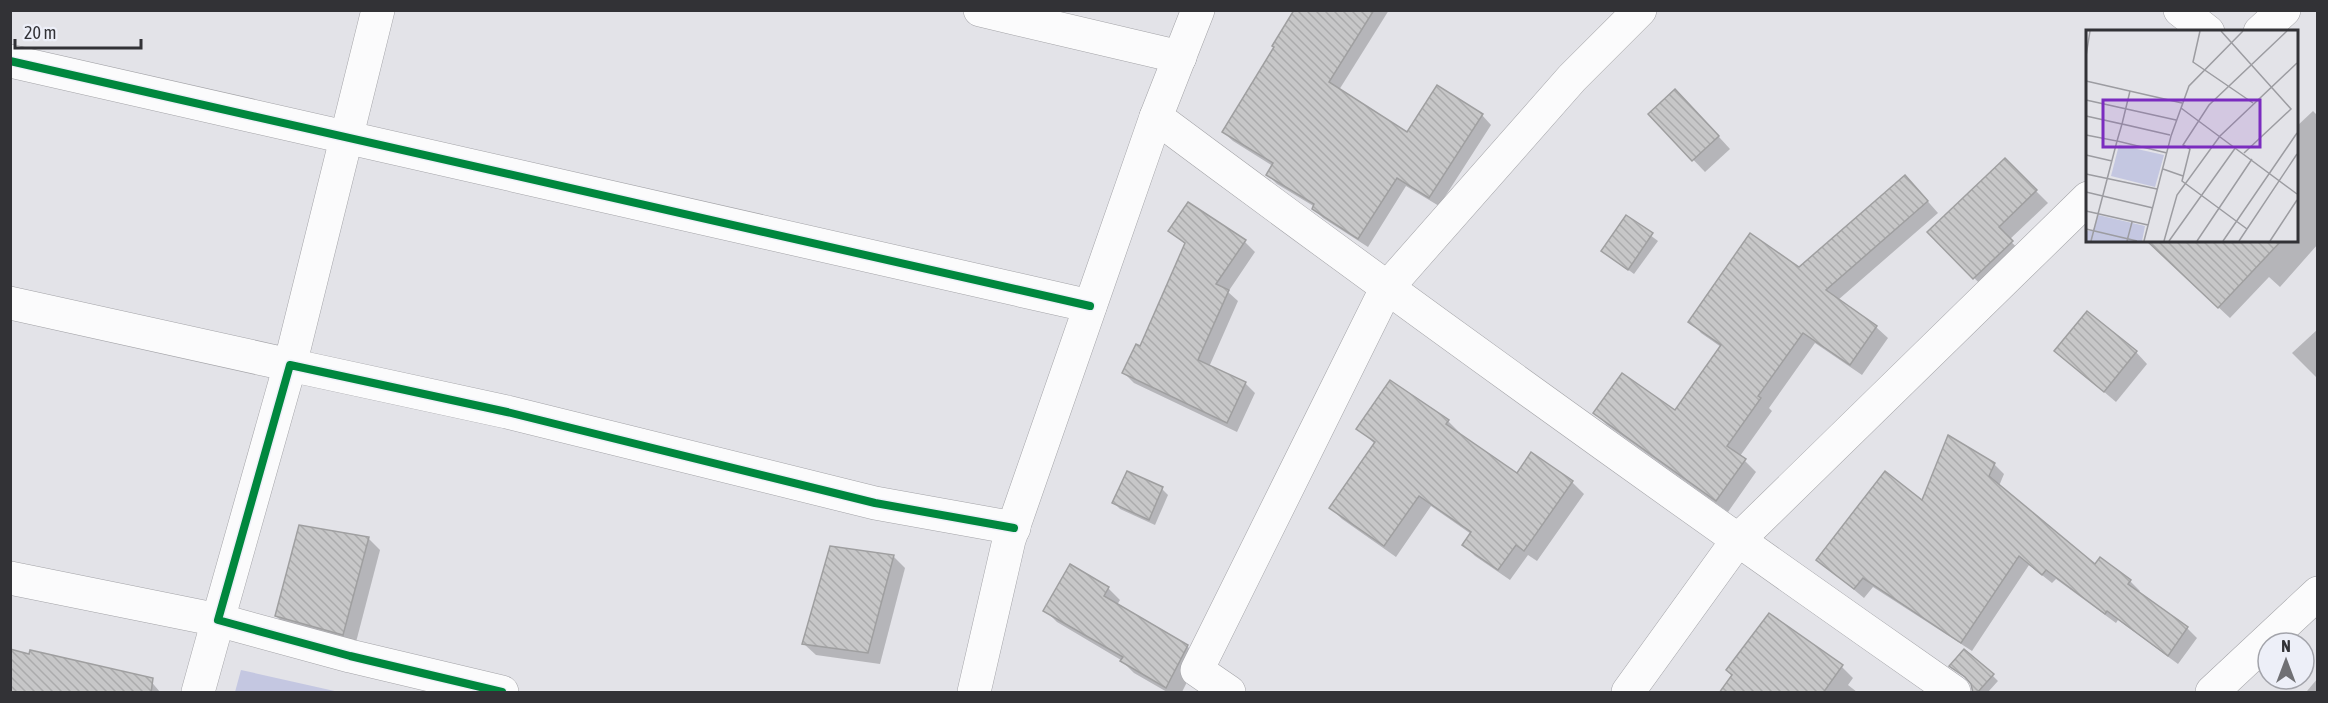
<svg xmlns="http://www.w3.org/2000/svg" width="2328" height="703" font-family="'Asap Condensed',sans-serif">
  <defs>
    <pattern id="building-back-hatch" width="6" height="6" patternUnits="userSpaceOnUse" patternTransform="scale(1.5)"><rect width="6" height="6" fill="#c7c7c8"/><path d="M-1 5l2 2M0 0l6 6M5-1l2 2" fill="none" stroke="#ababac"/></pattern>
  </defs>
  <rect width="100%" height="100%" fill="#e3e3e8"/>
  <polygon fill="#c4c7e1" points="241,670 339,692 235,692"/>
  <g fill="#0003">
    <polygon points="1296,10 1389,10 1339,90 1407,134 1482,115 1491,125 1439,206 1406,186 1368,247 1323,218 1314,209 1315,207 1277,184 1268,175 1273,166 1233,141 1223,132"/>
    <polygon points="1687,102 1730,149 1705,172 1650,114"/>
    <polygon points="2313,111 2318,116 2318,244 2280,287 2269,277 2230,318 2175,267 2178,240 2296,240 2296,127"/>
    <polygon points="2005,160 2048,203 2009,240 2024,254 1986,290 1929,232"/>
    <polygon points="1916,188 1938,213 1838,300 1876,327 1888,338 1862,375 1815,343 1769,408 1772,411 1740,456 1756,472 1728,512 1607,425 1595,413 1675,412 1721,347 1701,333 1690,321 1799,268"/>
    <polygon points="1188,204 1245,242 1255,252 1228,292 1238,301 1209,367 1245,383 1255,393 1237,432 1134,383 1124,373 1141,348 1186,245 1170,231"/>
    <polygon points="1626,217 1658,241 1634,274 1603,251"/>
    <polygon points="2318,329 2318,379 2292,353"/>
    <polygon points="2056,351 2136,352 2147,364 2116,402"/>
    <polygon points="1391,382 1448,421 1460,433 1458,434 1517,475 1532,454 1572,482 1584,494 1537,561 1528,555 1510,580 1475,556 1464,545 1471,534 1431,506 1396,557 1342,519 1331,508 1375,444 1358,429"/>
    <polygon points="1994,464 2004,474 1999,486 2095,567 2101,559 2130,581 2140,591 2138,593 2187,628 2197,638 2178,664 2118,620 2116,623 2056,579 2052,583 2029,565 1972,651 1873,587 1864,598 1818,560"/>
    <polygon points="1162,489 1168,495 1155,525 1120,509 1114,503"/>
    <polygon points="369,539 380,550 355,646 288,628 276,616"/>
    <polygon points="893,556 905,568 880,664 816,655 804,644"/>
    <polygon points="1108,588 1120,600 1117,605 1187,646 1199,658 1182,692 1167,692 1134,673 1121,660 1057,622 1045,610"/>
    <polygon points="1842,667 1853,678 1848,685 1857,692 1721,692"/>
    <polygon points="1957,671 1993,676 1998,681 1988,692 1974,692 1972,684"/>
    <polygon points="2318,678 2318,692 2308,692 2307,691"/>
    <polygon points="149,679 160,692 10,692"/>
  </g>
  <g fill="url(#building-back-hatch)" stroke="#9f9fa0" stroke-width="1.5">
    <polygon points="1294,10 1374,10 1329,82 1407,132 1437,85 1483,114 1429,198 1397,178 1358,239 1312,209 1314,204 1266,175 1273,163 1222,132 1274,47 1272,46"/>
    <polygon points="1675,89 1719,136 1692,161 1648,114"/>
    <polygon points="2005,158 2037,190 1999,227 2013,241 1973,279 1927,232"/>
    <polygon points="1905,175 1928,201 1826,290 1877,326 1850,365 1803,333 1758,396 1761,398 1727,446 1746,459 1716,501 1593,413 1622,373 1675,410 1721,345 1688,322 1750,233 1799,267"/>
    <polygon points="1188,202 1246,240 1216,284 1229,290 1198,360 1246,382 1227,423 1122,373 1136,344 1140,346 1185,243 1168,231"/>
    <polygon points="1626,215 1653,233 1628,270 1601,251"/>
    <polygon points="2146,240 2282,240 2218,308"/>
    <polygon points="2087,311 2137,351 2104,392 2054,351"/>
    <polygon points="1390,380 1449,420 1446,424 1517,473 1531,452 1573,481 1524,551 1516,545 1498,570 1462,545 1471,532 1419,496 1384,546 1329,508 1375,442 1356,429"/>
    <polygon points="1948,435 1995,463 1989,476 2095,564 2100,557 2131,580 2128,584 2188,627 2168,656 2107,611 2105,614 2046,570 2042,575 2019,556 1961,643 1863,578 1854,589 1816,560 1885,471 1922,500"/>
    <polygon points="1127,471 1163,487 1149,520 1112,503"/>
    <polygon points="299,525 369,537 343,635 275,616"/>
    <polygon points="830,546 894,555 868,653 802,644"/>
    <polygon points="1070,564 1109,587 1104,596 1188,645 1166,688 1120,661 1123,657 1043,611"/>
    <polygon points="1769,613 1843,665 1823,693 1719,693 1732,675 1726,670"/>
    <polygon points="10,649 29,654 30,650 153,678 151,693 10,693"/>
    <polygon points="1964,649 1994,674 1977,693 1973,693 1971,684 1965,677 1949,666"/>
  </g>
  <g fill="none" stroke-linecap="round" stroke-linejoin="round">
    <g stroke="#a3a3a7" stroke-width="34">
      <g id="minor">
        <polyline points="980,10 1180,57"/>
        <polyline points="2180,10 2208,32"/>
        <polyline points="2260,32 2284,10"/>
        <polyline points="10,61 1090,306"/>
        <path d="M1156 117C1419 313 1685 504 1954 692"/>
        <polyline points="10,303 290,365 378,10"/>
        <polyline points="10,578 218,620 198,692"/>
        <polyline points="502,692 350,656 218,620 290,365 507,412 875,503 1014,528"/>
        <polyline points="974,692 1009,540 1156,117 1198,10"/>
        <polyline points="1229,692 1197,670 1386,289 1572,78 1640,10"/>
        <polyline points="1628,692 1737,541 2088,198"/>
        <polyline points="2212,692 2318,593"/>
      </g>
    </g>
    <use href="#minor" stroke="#fbfbfc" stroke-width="33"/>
    <g stroke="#edeff8" stroke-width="11">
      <g id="cycleway">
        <polyline points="10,61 1090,306"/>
        <polyline points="502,692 350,656 218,620 290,365 507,412 875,503 1014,528"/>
      </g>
    </g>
    <use href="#cycleway" stroke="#00873e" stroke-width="8"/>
  </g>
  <g transform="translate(2086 30)">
    <rect width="212" height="212" fill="#e3e3e8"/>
    <path d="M12 185 59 196 56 211H0V201L7 200Z" fill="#c4c7e1"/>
    <path d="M33 115 78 125 69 157 25 146Z" fill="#c4c7e1"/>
    <path fill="none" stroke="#9c9ca1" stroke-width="1.5" d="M114 1 107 32 167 73M135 1 205 79 158 123M0 26 4 1M0 51 96 73M0 70 90 90M95 78 211 164M0 86 36 94 44 61M0 105 31 111 5 211M81 123 31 111 36 94 84 105M0 125 26 131M77 139 97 146M0 144 71 159M0 162 67 178M0 181 62 195M0 199 51 211M161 199 96 151 104 119 97 115 123 75 201 1M41 211 46 192M58 211 85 106 103 56 157 1M78 211 91 165 134 106 211 33M83 211 150 117M111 211 166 129M137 211 211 103M153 211 211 124M184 211 211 170"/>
    <path fill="#7b2cbf" fill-opacity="0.15" stroke="#7b2cbf" stroke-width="3" d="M17 70H174V117H17Z"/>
    <rect width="212" height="212" fill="none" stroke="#323236" stroke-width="3"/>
  </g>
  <rect width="2328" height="703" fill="none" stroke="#323236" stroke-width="24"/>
  <g transform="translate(2286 661)"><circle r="28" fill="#edeff8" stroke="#a2a3aa" stroke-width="1.5"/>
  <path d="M0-4.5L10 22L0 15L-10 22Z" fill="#707074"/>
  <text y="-9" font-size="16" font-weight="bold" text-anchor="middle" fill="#323236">N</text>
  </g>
  <path d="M15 39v9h126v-9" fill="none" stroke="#323236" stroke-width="3"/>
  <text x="24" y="39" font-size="18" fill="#323236" stroke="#edeff8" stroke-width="4.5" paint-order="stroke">20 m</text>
</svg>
